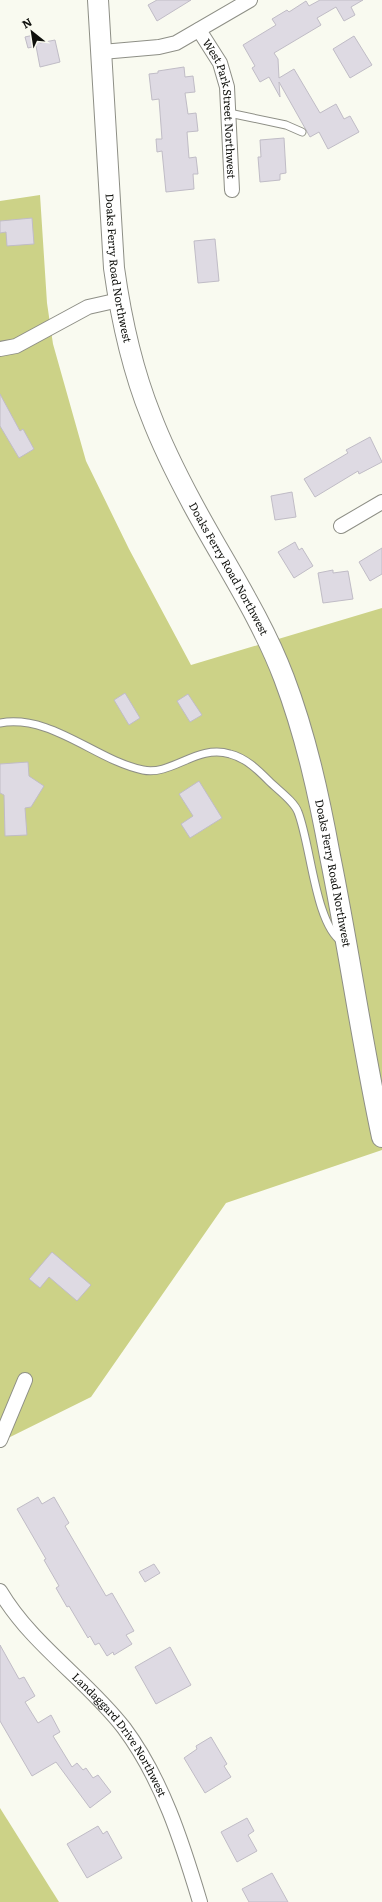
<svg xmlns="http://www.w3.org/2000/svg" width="382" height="1902" font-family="Literata,serif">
  <rect width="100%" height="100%" fill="#f9faf0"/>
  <g fill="#ccd287">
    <polygon points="40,195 47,303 53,344 86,461 129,549 191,665 382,608 382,1150 226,1203 91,1397 0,1442 0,201"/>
    <polygon points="0,1808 59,1902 0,1902"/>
  </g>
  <g fill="#dedae3" stroke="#c0bcc6">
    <polygon points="157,0 191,0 157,21 148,5"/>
    <polygon points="320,0 363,0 351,7 355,15 344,21 336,7 317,18 321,25 274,53 278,59 279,78 294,69 320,113 336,104 344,119 350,116 359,132 328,149 319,132 310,137 279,82 280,97 269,77 260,82 252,68 255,66 243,45 276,25 272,19 287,10 289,12 306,1 309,6"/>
    <polygon points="38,34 40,43 55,40 60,62 40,67 36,46 28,48 25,37"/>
    <polygon points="354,36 372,65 350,78 333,49"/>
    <polygon points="184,67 185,77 193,76 195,92 185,93 188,114 196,113 198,131 187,132 189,158 196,157 198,174 193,174 194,189 166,192 162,151 157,152 156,139 162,139 159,99 152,100 149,74 158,73 158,71"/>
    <polygon points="284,138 286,173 280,174 280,180 260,182 258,157 261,157 260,140"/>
    <polygon points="32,218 34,244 7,246 6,232 0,233 0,221"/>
    <polygon points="215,239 219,281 198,283 194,241"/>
    <polygon points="0,394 20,431 23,429 34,449 19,458 0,426"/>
    <polygon points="370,437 382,462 359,474 358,471 315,497 304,479 348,453 346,450"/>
    <polygon points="292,492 296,517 275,520 271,496"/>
    <polygon points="295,542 299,550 302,548 313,566 294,578 278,552"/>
    <polygon points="382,548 382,574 370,581 359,562"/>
    <polygon points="333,570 333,573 348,571 353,599 323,603 318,573"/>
    <polygon points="125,693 140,718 129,725 114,700"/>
    <polygon points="188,694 202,715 190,722 177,701"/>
    <polygon points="28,762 29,776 44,786 31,807 25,808 27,835 5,836 4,795 0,793 0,764"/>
    <polygon points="199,781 222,818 190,838 181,824 193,816 179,794"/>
    <polygon points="52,1252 91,1285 77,1301 49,1277 40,1288 29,1279"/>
    <polygon points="38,1497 42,1504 54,1497 69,1523 65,1526 106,1596 112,1593 134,1631 126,1635 132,1644 114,1655 113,1652 107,1656 99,1643 95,1645 90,1636 88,1638 69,1606 67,1607 56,1588 59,1586 44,1560 46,1559 17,1509"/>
    <polygon points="154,1564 160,1573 145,1582 139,1572"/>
    <polygon points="0,1645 19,1679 24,1677 35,1696 25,1702 38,1723 51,1715 60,1732 53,1736 72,1767 77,1763 83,1770 86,1768 93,1778 98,1775 111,1792 90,1808 56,1762 32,1776 0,1721"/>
    <polygon points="170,1647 191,1685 156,1704 135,1667"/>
    <polygon points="211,1737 227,1764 224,1766 231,1777 205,1793 184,1758 197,1749 196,1746"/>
    <polygon points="247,1818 254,1831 248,1835 257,1851 237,1862 221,1832"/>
    <polygon points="98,1826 103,1834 107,1831 122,1858 87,1878 67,1844"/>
    <polygon points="272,1873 288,1902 249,1902 242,1889"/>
  </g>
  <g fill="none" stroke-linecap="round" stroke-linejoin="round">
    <g stroke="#8e8f86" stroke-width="9">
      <g id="lane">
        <polyline points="229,113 286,125 302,132"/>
        <path d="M0 723C52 714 95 760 143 770 172 776 197 744 230 754 246 758 258 770 269 781 278 790 294 801 298 812 311 845 315 924 342 942"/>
      </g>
    </g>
    <g stroke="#8e8f86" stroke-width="16">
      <g id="street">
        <path id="s1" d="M199 30 220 63 227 87 232 190"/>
        <polyline points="102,52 159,47 176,43 250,0"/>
        <polyline points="0,349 16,346 88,307 119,300"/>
        <polyline points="341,526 382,502"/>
        <polyline points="0,1440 25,1380"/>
        <path id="s2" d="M0 1591C32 1645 86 1679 124 1728 162 1779 182 1842 200 1902"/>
      </g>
    </g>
    <g stroke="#8e8f86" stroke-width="22">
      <g id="secondary">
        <path id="s3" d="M98 0 114 268C121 318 132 369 151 416 162 445 177 475 192 503 223 561 261 617 284 678 306 736 319 796 330 856 349 950 362 1044 382 1137"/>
      </g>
    </g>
    <use href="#lane" stroke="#fff" stroke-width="7"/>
    <use href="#street" stroke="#fff" stroke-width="14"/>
    <use href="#secondary" stroke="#fff" stroke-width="20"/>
  </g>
  <g text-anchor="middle" stroke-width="4" stroke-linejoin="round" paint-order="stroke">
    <g font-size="11" fill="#0f100c" stroke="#f9faf0">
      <text dy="4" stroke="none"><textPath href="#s1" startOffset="84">West Park Street Northwest</textPath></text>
      <text dy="4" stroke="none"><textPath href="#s3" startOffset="269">Doaks Ferry Road Northwest</textPath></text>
      <text dy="4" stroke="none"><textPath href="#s3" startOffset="593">Doaks Ferry Road Northwest</textPath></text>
      <text dy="4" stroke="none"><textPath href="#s3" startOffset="917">Doaks Ferry Road Northwest</textPath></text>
      <text dy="4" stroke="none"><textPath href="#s2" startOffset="188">Landaggard Drive Northwest</textPath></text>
    </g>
  </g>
  <g transform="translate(32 32) rotate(330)" stroke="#f9faf0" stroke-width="3" paint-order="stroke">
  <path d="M0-3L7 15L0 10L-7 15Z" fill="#0f100c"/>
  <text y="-6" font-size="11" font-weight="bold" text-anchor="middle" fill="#0f100c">N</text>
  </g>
</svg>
